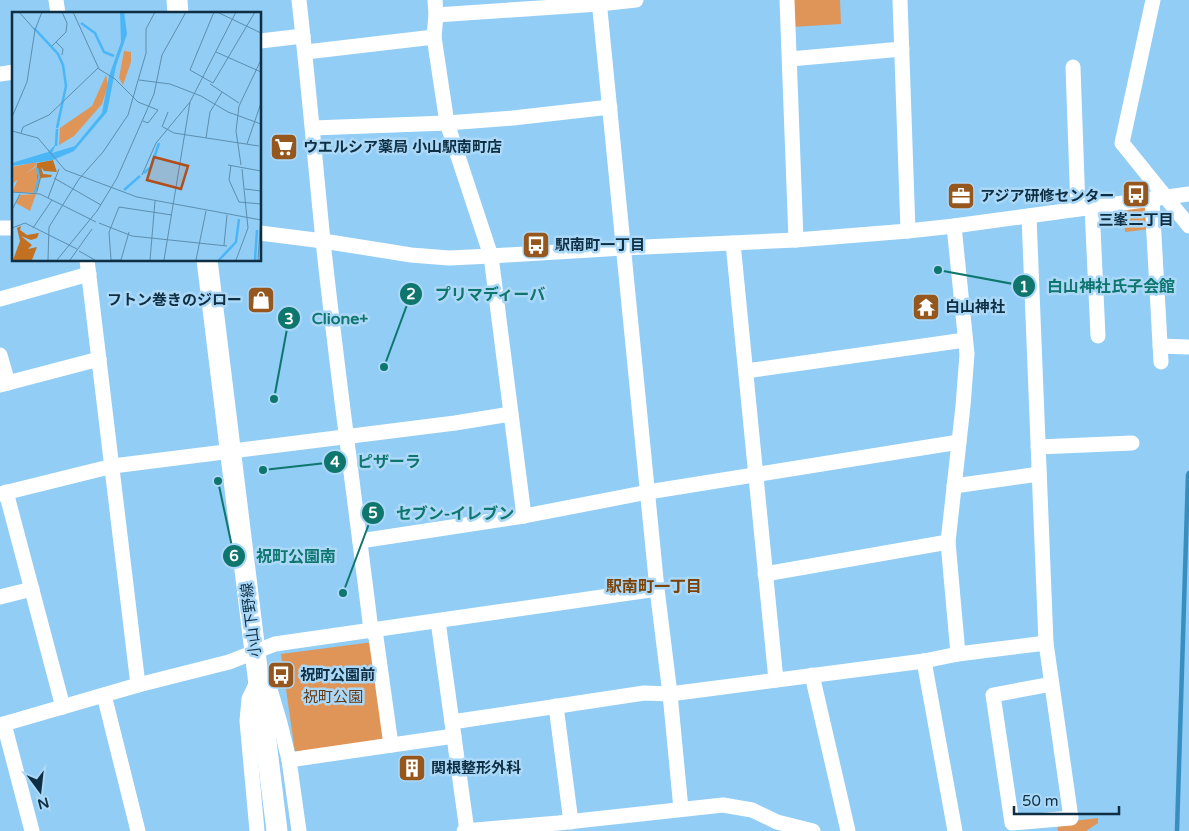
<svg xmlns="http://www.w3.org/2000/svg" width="1189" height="831" font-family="'Varela Round','Noto Sans JP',sans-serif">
  <rect width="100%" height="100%" fill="#91cdf5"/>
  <g fill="#df9558">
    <polygon points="791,0 840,0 841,24 792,27"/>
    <polygon points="1148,205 1150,229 1125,232 1124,208"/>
    <polygon points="373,642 384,739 295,752 281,654"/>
    <polygon points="1098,818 1098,823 1086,831 1058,831 1057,823"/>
  </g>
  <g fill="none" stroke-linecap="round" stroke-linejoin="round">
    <polyline stroke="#398ec0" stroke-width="4.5" points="1177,831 1188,475 1189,473"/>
    <g stroke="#fff" stroke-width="15">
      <polyline points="56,0 58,14"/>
      <path d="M299 0C308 80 315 160 323 241 337 371 355 500 371 630L376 637 391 745"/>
      <polyline points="435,0 436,15 434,37 447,123 491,256 524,516"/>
      <polyline points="787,0 796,240"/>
      <polyline points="900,0 908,231"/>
      <polyline points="1153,0 1122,143 1189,226"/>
      <polyline points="436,15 599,4 636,0"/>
      <polyline points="260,41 303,36"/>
      <polyline points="306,52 434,37"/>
      <polyline points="790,59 902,49"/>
      <polyline points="1073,67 1078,209"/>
      <polyline points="0,74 14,72"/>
      <polyline points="313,128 447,123 513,118 610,107"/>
      <polyline points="1152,199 1161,362"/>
      <polyline points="1092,207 1098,336"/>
      <polyline points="1029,216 1046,643 1071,818 1012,823 993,695 1052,684"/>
      <polyline points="954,226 967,354 963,406 948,542 958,654"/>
      <polyline points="0,228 14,228"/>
      <polyline points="260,233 323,241 411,255 449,258 491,256 623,248 796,240 908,231 954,226 1189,194"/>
      <polyline points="733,243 776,680"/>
      <polyline points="87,260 138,685"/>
      <polyline points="0,299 89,274"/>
      <polyline points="1160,346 1187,347"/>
      <polyline points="0,355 8,383"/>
      <polyline points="746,371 965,340"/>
      <polyline points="0,385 99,359"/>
      <polyline points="1038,447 1132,443"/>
      <polyline points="954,486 1039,474"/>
      <polyline points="6,492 63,707"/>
      <polyline points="0,494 113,466 455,423 511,414"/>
      <polyline points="360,541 524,516 648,492 959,442"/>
      <polyline points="765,574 948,542"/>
      <polyline points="657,589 670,694 681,809"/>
      <polyline points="0,597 32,589"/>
      <polyline points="438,621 467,831"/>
      <polyline points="924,661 955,831"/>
      <polyline points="812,675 848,831"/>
      <polyline points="104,695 138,831"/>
      <polyline points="556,706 571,822"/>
      <polyline points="452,722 644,693 670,694 924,661 958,654 1046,643"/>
      <polyline points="4,724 32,831"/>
      <polyline points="0,725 138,685 229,662 275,644 657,589 599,0"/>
      <polyline points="289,760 454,736"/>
      <polyline points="257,831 247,721 249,699 258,680 270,689 280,723 289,760 299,831"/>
      <polyline points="464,831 558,823 723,805 752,810 777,822 813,831"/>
    </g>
    <g stroke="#fff" stroke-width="21">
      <polyline points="177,0 178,14"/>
      <polyline points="207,260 277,831"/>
    </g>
  </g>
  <defs>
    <g id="supermarket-square" transform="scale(1.4375)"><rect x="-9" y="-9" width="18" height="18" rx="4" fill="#95571d" stroke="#acd8f7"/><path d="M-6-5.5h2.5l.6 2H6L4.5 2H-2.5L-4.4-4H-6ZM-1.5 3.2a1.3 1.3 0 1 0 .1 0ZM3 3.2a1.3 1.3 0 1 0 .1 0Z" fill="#fff"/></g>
    <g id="bus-square" transform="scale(1.4375)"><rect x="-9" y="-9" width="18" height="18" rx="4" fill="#95571d" stroke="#acd8f7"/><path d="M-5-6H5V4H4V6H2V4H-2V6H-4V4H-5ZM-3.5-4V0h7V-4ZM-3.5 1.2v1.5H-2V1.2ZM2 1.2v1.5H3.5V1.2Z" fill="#fff"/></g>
    <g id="office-square" transform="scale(1.4375)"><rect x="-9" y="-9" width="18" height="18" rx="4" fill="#95571d" stroke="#acd8f7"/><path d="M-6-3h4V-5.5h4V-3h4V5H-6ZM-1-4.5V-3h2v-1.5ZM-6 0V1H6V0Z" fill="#fff"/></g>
    <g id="shop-square" transform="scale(1.4375)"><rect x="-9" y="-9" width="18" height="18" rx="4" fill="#95571d" stroke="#acd8f7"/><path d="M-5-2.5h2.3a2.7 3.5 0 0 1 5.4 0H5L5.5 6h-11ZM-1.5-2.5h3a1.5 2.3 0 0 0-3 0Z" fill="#fff"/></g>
    <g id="temple-square" transform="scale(1.4375)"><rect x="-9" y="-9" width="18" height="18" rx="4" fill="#95571d" stroke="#acd8f7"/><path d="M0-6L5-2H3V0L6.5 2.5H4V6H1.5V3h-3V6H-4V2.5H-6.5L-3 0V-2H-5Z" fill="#fff"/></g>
    <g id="building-square" transform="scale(1.4375)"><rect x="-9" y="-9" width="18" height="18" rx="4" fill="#95571d" stroke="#acd8f7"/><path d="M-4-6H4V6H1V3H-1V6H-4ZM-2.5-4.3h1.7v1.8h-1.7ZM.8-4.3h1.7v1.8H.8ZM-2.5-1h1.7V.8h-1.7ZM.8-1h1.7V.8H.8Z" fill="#fff"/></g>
  </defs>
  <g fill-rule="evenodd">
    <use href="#supermarket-square" x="284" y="147"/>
    <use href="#bus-square" x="1136" y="194"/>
    <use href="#office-square" x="961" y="196"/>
    <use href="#bus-square" x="536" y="245"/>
    <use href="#shop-square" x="261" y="300"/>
    <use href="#temple-square" x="926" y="307"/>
    <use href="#bus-square" x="281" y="675"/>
    <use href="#building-square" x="412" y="768"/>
  </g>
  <g text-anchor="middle" stroke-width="5" stroke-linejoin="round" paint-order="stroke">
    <g font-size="15" font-weight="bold" fill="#0e2f43" stroke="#acd8f7" text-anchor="start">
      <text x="303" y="152">ウエルシア薬局 小山駅南町店</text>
      <text x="980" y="201">アジア研修センター</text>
      <text x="1136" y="225" text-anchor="middle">三峯二丁目</text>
      <text x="555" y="250">駅南町一丁目</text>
      <text x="242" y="305" text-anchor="end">フトン巻きのジロー</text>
      <text x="945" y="312">白山神社</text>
      <text x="300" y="680">祝町公園前</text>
      <text x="431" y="773">関根整形外科</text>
    </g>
    <g font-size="15" fill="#0e2f43" stroke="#acd8f7">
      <text transform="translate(251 620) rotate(-97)" y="5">小山下野線</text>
    </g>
    <g font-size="15" fill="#623811" stroke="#acd8f7">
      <text x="333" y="702">祝町公園</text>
    </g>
    <g font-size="16" font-weight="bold" fill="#7a4208" stroke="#acd8f7">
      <text x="654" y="592">駅南町一丁目</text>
    </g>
  </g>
  <g transform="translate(12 12)">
    <rect width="249" height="249" fill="#91cdf5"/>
    <path d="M112 39 119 40V50L111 73 107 66ZM94 63 96 73 90 92 62 124 47 133 48 116 80 94ZM24 150 25 153 0 172V155ZM25 154V181L0 180 6 167ZM24 182 18 199 4 191 8 183Z" fill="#df9558"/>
    <path d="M41 148 45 160 32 159 29 155 31 162 40 163 39 165 29 166 25 181V151ZM9 214 8 218 15 223 27 221 25 226 19 228 9 224 20 233 16 237 25 235 20 248H1L8 229 5 216Z" fill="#c27123"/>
    <path d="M108 0H112L115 22 104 54 95 100 62 139 41 148 0 154V151L36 140 44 132 40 141 63 134 90 101 97 64 109 30Z" fill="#4bb6f6"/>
    <path fill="none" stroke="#4bb6f6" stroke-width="2.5" d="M69 11 83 21 92 40 102 44M22 16 46 42 51 53 54 74 45 116M44 134 45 117M132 161 139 155 147 131M112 178 128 164M23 181 27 165 25 156M207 248 224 230 227 207M243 248 245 218"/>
    <path fill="none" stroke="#5d8eae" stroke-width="1" d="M7 0 23 18M61 0 87 57 103 67 126 90 146 98M202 0 178 58 201 71 243 0M205 0 249 21M44 30 51 37 50 43M40 34 54 20 55 11 50 0M204 40 249 60M127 68 158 72 189 84 216 100 249 112M198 72 227 91M0 105 15 70 23 18 30 0M131 109 136 111 146 98M150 115 156 100M151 115 162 121 247 134M0 119 26 126 53 158 125 185 249 208M9 121 11 115 37 103 86 56M194 126 198 100 210 80M235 132 249 91M216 153 249 159M219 153 217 168 227 190 249 192M229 153 224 119 227 94 249 48M130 163 144 131 178 90M42 166 89 193M233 177 249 179M0 180 28 182 84 210M36 186 47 157M0 198 8 182M87 211 120 224 215 234M0 216 13 211 65 237M21 216 40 188M212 233 215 203M67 239 83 248M36 248 37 215 67 167 91 140 116 103 134 41V17L143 0M45 248 85 199 105 166 142 82 150 43 174 0M58 248 80 217M109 248H99L97 220 107 195 160 203M109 248 117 220M138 248 143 189M152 248 178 90 224 0M184 248 194 199M224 248 236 216 230 157M246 248 249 202"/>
    <path fill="#b24e1a" fill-opacity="0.15" stroke="#b24e1a" stroke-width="2.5" d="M142 145 176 154 169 177 135 168Z"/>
    <rect width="249" height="249" fill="none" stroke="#0e2f43" stroke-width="2.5"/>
  </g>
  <path fill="none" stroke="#0f766e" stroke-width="2" d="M938 270L1024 286M384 367L411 294M274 399L289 318M263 470L335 462M343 593L373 513M218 481L234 556"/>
  <g fill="#0f766e" stroke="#acd8f7" stroke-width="2">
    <circle cx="938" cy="270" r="5"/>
    <circle cx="384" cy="367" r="5"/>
    <circle cx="274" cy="399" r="5"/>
    <circle cx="263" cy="470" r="5"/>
    <circle cx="343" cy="593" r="5"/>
    <circle cx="218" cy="481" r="5"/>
    <circle cx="1024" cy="286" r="12"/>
    <circle cx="411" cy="294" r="12"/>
    <circle cx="289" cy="318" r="12"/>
    <circle cx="335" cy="462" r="12"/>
    <circle cx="373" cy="513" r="12"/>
    <circle cx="234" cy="556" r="12"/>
  </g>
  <g font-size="15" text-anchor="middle" font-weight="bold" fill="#fff">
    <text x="1024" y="292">1</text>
    <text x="411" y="299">2</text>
    <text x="289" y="324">3</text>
    <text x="335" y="467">4</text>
    <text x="373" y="518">5</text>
    <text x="234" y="561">6</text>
  </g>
  <g font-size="16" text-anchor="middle" font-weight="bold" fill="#0f766e" stroke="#acd8f7" stroke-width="5" stroke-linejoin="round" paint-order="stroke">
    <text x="1111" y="292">白山神社氏子会館</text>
    <text x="490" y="300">プリマディーバ</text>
    <text x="340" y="324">Clione+</text>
    <text x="389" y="467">ピザーラ</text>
    <text x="455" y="519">セブン-イレブン</text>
    <text x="296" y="562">祝町公園南</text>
  </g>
  <g transform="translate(40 791) rotate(165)" stroke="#acd8f7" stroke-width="4" paint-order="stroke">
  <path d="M0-4L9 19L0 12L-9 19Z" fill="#0e2f43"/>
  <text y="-8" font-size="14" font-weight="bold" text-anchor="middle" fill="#0e2f43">N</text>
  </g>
  <path d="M1014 806v8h105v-8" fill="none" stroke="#0e2f43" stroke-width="2.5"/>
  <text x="1022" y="806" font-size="15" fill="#0e2f43" stroke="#acd8f7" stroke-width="4" paint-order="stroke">50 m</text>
</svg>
